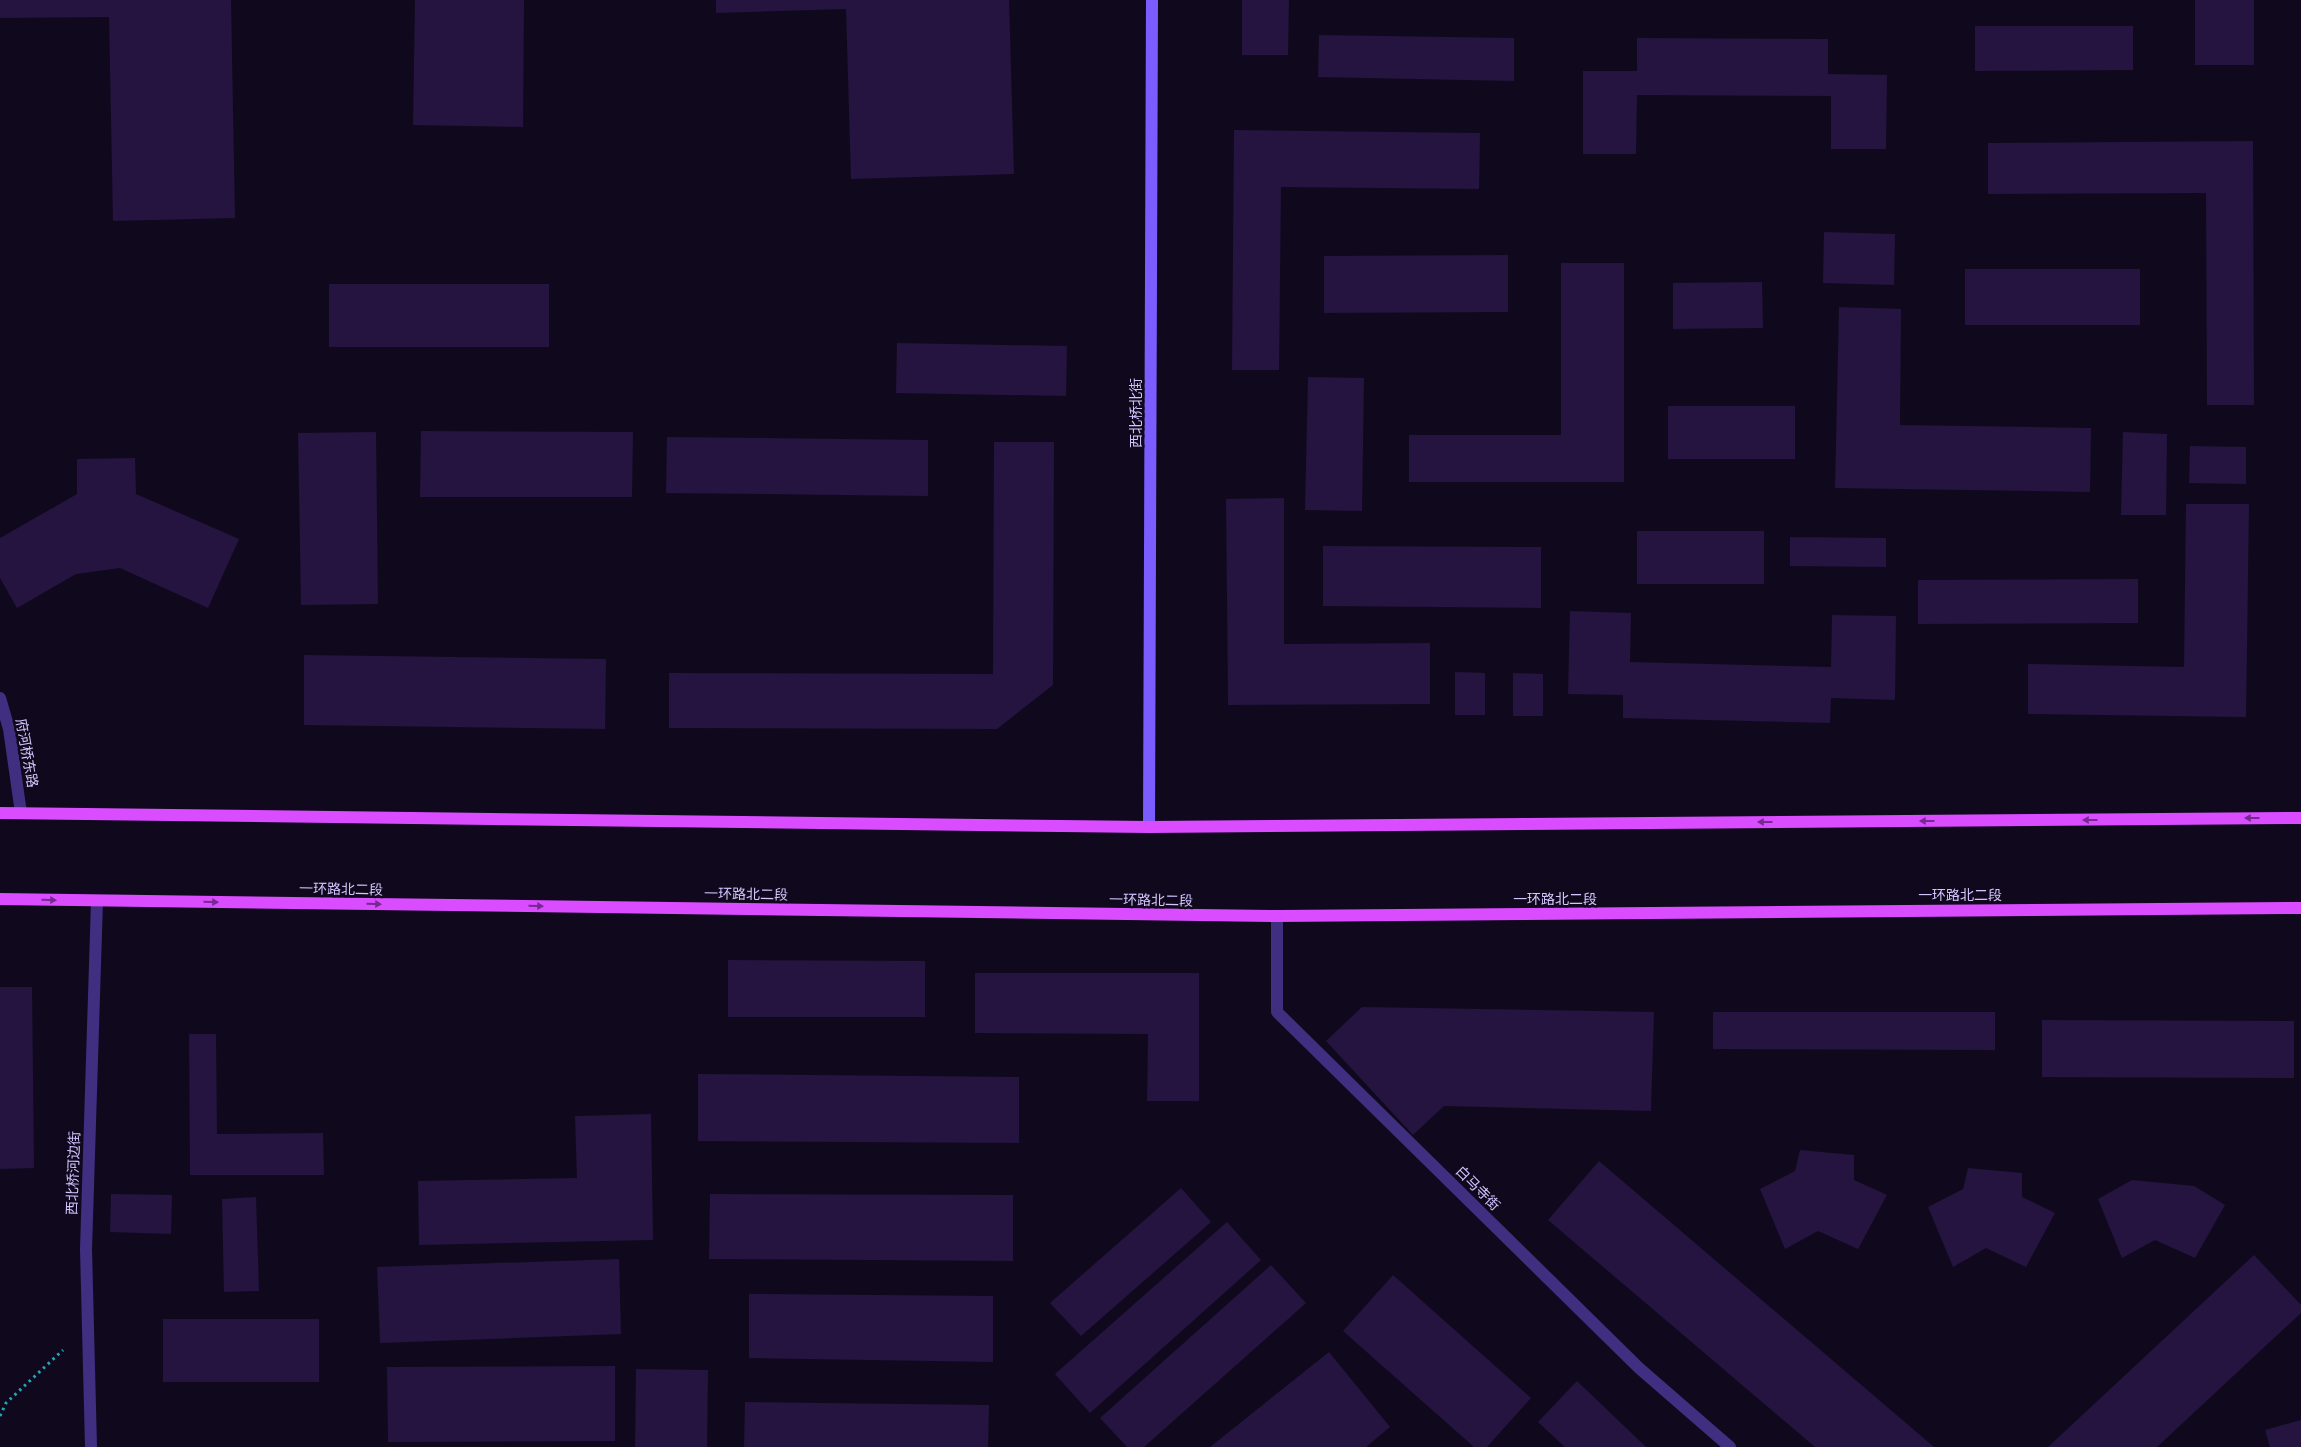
<svg xmlns="http://www.w3.org/2000/svg" width="2301" height="1447" font-family="Helvetica,'Noto Sans SC',sans-serif">
  <rect width="100%" height="100%" fill="#10091d"/>
  <g fill="#24143f">
    <polygon points="0,0 231,0 235,218 113,221 109,17 0,18"/>
    <polygon points="415,0 524,0 523,127 413,125"/>
    <polygon points="716,0 1009,0 1014,174 851,179 846,9 716,13"/>
    <polygon points="1242,0 1289,0 1288,55 1242,55"/>
    <rect x="2195" y="0" width="59" height="65"/>
    <polygon points="1975,26 2133,26 2133,70 1975,71"/>
    <polygon points="1319,35 1514,38 1514,81 1318,77"/>
    <polygon points="1637,38 1828,39 1828,74 1887,75 1886,149 1831,149 1831,96 1637,95 1636,154 1583,154 1583,71 1637,71"/>
    <polygon points="1234,130 1480,133 1479,189 1281,187 1279,370 1232,370"/>
    <polygon points="2253,141 2254,405 2207,405 2206,193 1988,194 1988,143"/>
    <polygon points="1824,232 1895,234 1894,285 1823,283"/>
    <polygon points="1508,255 1508,312 1324,313 1324,256"/>
    <polygon points="1561,263 1624,263 1624,482 1409,482 1409,435 1561,435"/>
    <rect x="1965" y="269" width="175" height="56"/>
    <polygon points="1762,282 1763,328 1673,329 1673,283"/>
    <rect x="329" y="284" width="220" height="63"/>
    <polygon points="1839,307 1901,309 1900,425 2091,428 2090,492 1835,488"/>
    <polygon points="897,343 1067,346 1066,396 896,393"/>
    <polygon points="1308,377 1364,378 1362,511 1305,510"/>
    <rect x="1668" y="406" width="127" height="53"/>
    <polygon points="421,431 633,432 632,497 420,497"/>
    <polygon points="376,432 378,604 301,605 298,433"/>
    <polygon points="2123,432 2167,434 2166,515 2121,515"/>
    <polygon points="667,437 928,440 928,496 666,493"/>
    <polygon points="994,442 1054,442 1053,685 997,729 669,728 669,673 993,674"/>
    <polygon points="2190,446 2246,447 2246,484 2189,483"/>
    <polygon points="135,458 136,494 239,539 208,608 120,568 76,574 17,608 0,578 0,538 77,494 77,459"/>
    <polygon points="1284,498 1284,644 1430,643 1430,704 1228,705 1226,499"/>
    <polygon points="2186,504 2249,504 2246,717 2028,714 2028,664 2184,667"/>
    <rect x="1637" y="531" width="127" height="53"/>
    <polygon points="1790,537 1886,538 1886,567 1790,566"/>
    <polygon points="1323,546 1541,547 1541,608 1323,606"/>
    <polygon points="2138,579 2138,623 1918,624 1918,580"/>
    <polygon points="1570,611 1631,613 1630,662 1831,667 1832,615 1896,616 1895,700 1831,698 1830,723 1623,718 1623,695 1568,694"/>
    <polygon points="304,655 606,659 605,729 304,725"/>
    <polygon points="1455,672 1485,673 1485,715 1455,715"/>
    <polygon points="1513,673 1543,674 1543,716 1513,716"/>
    <polygon points="728,960 925,961 925,1017 728,1017"/>
    <polygon points="975,973 1199,973 1199,1101 1147,1101 1148,1034 975,1033"/>
    <polygon points="0,987 32,987 34,1168 0,1169"/>
    <polygon points="1362,1007 1654,1012 1651,1111 1444,1106 1413,1135 1326,1041"/>
    <polygon points="1713,1012 1995,1012 1995,1050 1713,1049"/>
    <polygon points="2042,1020 2294,1021 2294,1078 2042,1077"/>
    <polygon points="189,1034 216,1034 217,1134 323,1133 324,1175 190,1175"/>
    <polygon points="698,1074 1019,1077 1019,1143 698,1141"/>
    <polygon points="651,1114 653,1240 419,1245 418,1181 577,1178 575,1116"/>
    <polygon points="1800,1150 1854,1155 1854,1180 1887,1195 1858,1249 1818,1231 1785,1249 1760,1189 1795,1171"/>
    <polygon points="1599,1161 1934,1447 1815,1447 1548,1220"/>
    <polygon points="1968,1168 2022,1173 2022,1197 2055,1213 2026,1267 1986,1248 1953,1267 1928,1207 1963,1189"/>
    <polygon points="2132,1180 2194,1186 2225,1205 2195,1258 2155,1240 2122,1258 2098,1199"/>
    <polygon points="1181,1188 1211,1222 1081,1336 1050,1303"/>
    <polygon points="111,1194 172,1195 171,1234 110,1232"/>
    <polygon points="710,1194 1013,1195 1013,1261 709,1259"/>
    <polygon points="256,1197 259,1291 224,1292 222,1199"/>
    <polygon points="1227,1222 1261,1260 1090,1413 1055,1374"/>
    <polygon points="2254,1255 2301,1305 2301,1313 2157,1447 2048,1447"/>
    <polygon points="619,1259 621,1334 380,1343 377,1267"/>
    <polygon points="1271,1265 1306,1303 1144,1447 1127,1447 1100,1418"/>
    <polygon points="1393,1275 1531,1398 1487,1447 1474,1447 1343,1331"/>
    <polygon points="749,1294 993,1296 993,1362 749,1358"/>
    <rect x="163" y="1319" width="156" height="63"/>
    <polygon points="1329,1352 1390,1427 1366,1447 1210,1447"/>
    <polygon points="615,1366 615,1441 388,1442 387,1367"/>
    <polygon points="636,1369 708,1370 707,1447 635,1447"/>
    <polygon points="1577,1381 1646,1447 1565,1447 1538,1422"/>
    <polygon points="745,1402 989,1405 988,1447 744,1447"/>
    <polygon points="2301,1420 2301,1447 2270,1447 2265,1430"/>
  </g>
  <g fill="none" stroke-linecap="round" stroke-linejoin="round">
    <polyline stroke="#21a7b7" stroke-width="3" stroke-dasharray="2.5 4" stroke-linecap="butt" points="0,1416 6,1403 63,1350"/>
    <g stroke="#402f80" stroke-width="12">
      <polyline points="0,698 9,729 21,813"/>
      <polyline points="1277,916 1277,1012 1639,1368 1730,1447"/>
      <polyline points="91,1447 86,1249 97,901"/>
    </g>
    <polyline stroke="#7b5cff" stroke-width="12" points="1149,827 1152,0"/>
    <g stroke="#da4cff" stroke-width="12">
      <polyline points="0,813 1149,827 2301,818"/>
      <polyline points="0,899 1277,916 2301,908"/>
    </g>
  </g>
  <defs><path id="oneway-solid" d="M-6-.8H1V-3.2L6.5 0L1 3.2V.8H-6Z" transform="scale(1.25)"/></defs>
  <g fill="#752a8e">
    <use href="#oneway-solid" transform="translate(2252 818) rotate(180)"/>
    <use href="#oneway-solid" transform="translate(2090 820) rotate(180)"/>
    <use href="#oneway-solid" transform="translate(1927 821) rotate(180)"/>
    <use href="#oneway-solid" transform="translate(1765 822) rotate(180)"/>
    <use href="#oneway-solid" transform="translate(49 900) rotate(1)"/>
    <use href="#oneway-solid" transform="translate(211 902) rotate(1)"/>
    <use href="#oneway-solid" transform="translate(374 904) rotate(1)"/>
    <use href="#oneway-solid" transform="translate(536 906) rotate(1)"/>
  </g>
  <g text-anchor="middle" stroke-width="5" stroke-linejoin="round" paint-order="stroke">
    <g font-size="14" fill="#d5c5ff" stroke="#10091d">
      <text transform="translate(1136 413) rotate(-90)" y="5">西北桥北街</text>
      <text transform="translate(27 753) rotate(80)" y="5">府河桥东路</text>
      <text transform="translate(341 889) rotate(1)" y="5">一环路北二段</text>
      <text transform="translate(746 894) rotate(1)" y="5">一环路北二段</text>
      <text x="1960" y="900">一环路北二段</text>
      <text x="1555" y="904">一环路北二段</text>
      <text transform="translate(1151 900) rotate(1)" y="5">一环路北二段</text>
      <text transform="translate(73 1173) rotate(-88)" y="5">西北桥河边街</text>
      <text transform="translate(1478 1188) rotate(45)" y="5">白马寺街</text>
    </g>
  </g>
</svg>
